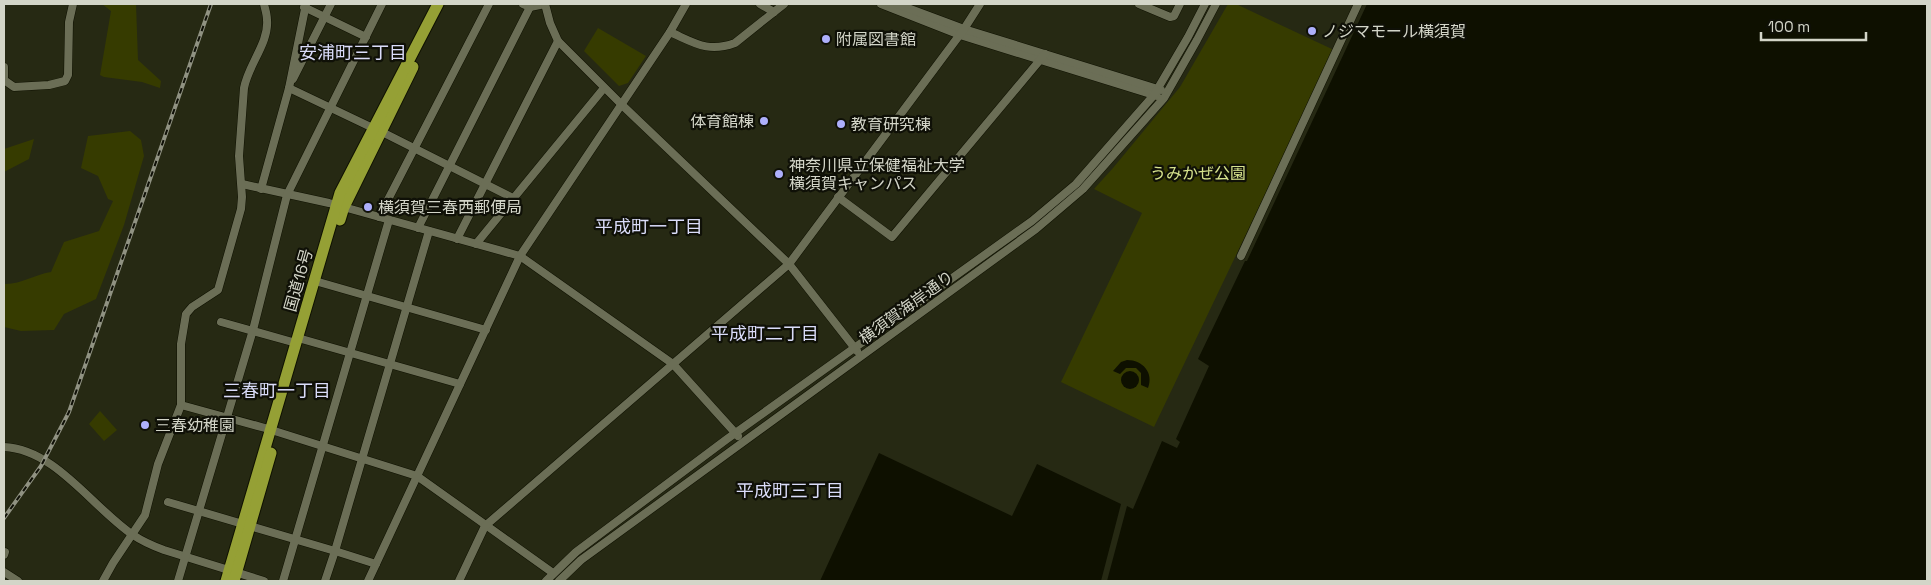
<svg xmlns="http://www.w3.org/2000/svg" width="1931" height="585" font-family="'Space Grotesk','Noto Sans JP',sans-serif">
  <rect width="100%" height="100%" fill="#262913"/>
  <g fill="#363b00">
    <polygon points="102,4 136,4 138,60 161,81 160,88 142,82 104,77 100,75 111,11"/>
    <polygon points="1228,4 1236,4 1334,50 1294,139 1290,142 1154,427 1061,382 1142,213 1094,189 1113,168 1180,87"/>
    <polygon points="598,28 646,56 628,83 619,86 584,51"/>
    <path d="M130 131 141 140 144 156 124 225 96 299 64 314 54 330 21 331 4 327V284C19 285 36 274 51 272L64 242 99 231 113 201 108 199 98 176 81 168 88 136Z"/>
    <polygon points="34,139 29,159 4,172 4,149"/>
    <polygon points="100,411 117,430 104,441 89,424"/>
  </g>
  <g fill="#0e1000">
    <polygon points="1367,4 1927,4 1927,581 1107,581 1127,506 1133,509 1162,441 1177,448 1180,442 1176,439 1209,366 1198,359 1245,261 1247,261"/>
    <path d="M1127 360C1143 360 1154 373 1148 388L1141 385V373L1136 368H1126L1120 374 1113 371 1121 362Z"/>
    <circle cx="1130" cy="380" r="9"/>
    <polygon points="879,453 1012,516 1037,464 1121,504 1101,581 820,581"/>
  </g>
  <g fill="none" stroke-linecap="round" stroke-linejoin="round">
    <g stroke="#0f1101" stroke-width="9">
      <g id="minor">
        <polyline points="523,4 530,7 545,4"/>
        <polyline points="545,4 550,23 558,41 622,105 789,264 857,351"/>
        <polyline points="760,4 774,12"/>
        <polyline points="881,4 960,35 1157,96"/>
        <polyline points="897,4 964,29 1161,90"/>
        <polyline points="1139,4 1170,17 1174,16 1180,4"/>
        <polyline points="304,7 366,37"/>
        <path d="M670 32C695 43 708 53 735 43L784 4"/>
        <polyline points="4,67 4,80"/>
        <polyline points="293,79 331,4"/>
        <polyline points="4,80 14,87 49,85 65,81 68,75 69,22 73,4"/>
        <polyline points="289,88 375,129"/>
        <polyline points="382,132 513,198"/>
        <polyline points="242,184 329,203 520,256 673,364 738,436"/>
        <polyline points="261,189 289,88 306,4"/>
        <polyline points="838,197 892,237 1045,54"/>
        <polyline points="379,217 489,4"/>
        <polyline points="418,228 530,7"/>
        <polyline points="457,239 558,41"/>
        <polyline points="476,244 604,88"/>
        <polyline points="1241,256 1358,4"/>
        <polyline points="315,281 486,330"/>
        <polyline points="221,322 296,343"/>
        <polyline points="298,338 460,384"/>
        <polyline points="181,405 265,428 417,476 553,573"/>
        <path d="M4 447C55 449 92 507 133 535 142 541 153 546 164 550L264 581"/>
        <polyline points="168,502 335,551 325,581"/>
        <polyline points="4,555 5,552"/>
        <polyline points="376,564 335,551 429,231"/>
        <polyline points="4,572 18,581"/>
        <path d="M103 581 113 563 145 515 158 464 181 405V344L186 314 192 307 218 290 241 209 242 197 239 156 244 88C248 65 269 43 267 20 267 14 265 9 264 4"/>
        <polyline points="178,581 253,330 287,195 382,4"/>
        <polyline points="283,581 389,220"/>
        <polyline points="368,581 520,256 670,32 686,4"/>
        <polyline points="459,581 485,526 789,264 964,29 980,4"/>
        <polyline points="546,581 576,552 727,439 1032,221 1076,184 1154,95 1188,37 1205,4"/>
        <polyline points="559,581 581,560 1036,229 1083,189 1164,98 1197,40 1216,4"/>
      </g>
    </g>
    <g stroke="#0f1101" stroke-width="13">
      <g id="highway">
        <polyline points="340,220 344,207 413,67"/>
        <polyline points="226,581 340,193 438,4"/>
        <polyline points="234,581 271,453"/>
      </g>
    </g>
    <use href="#minor" stroke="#6b6e56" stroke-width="8"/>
    <use href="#highway" stroke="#95a035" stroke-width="11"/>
    <g stroke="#909282" stroke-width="4">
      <polyline id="rail" points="4,518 41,466 69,412 211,4"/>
    </g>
    <use href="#rail" stroke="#0f1007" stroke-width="2" stroke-dasharray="5.5" stroke-linecap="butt"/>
  </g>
  <g fill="#adaffb" stroke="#0f1007" stroke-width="2">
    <circle cx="1312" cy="31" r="5"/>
    <circle cx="826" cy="39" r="5"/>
    <circle cx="764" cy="121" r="5"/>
    <circle cx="841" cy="124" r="5"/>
    <circle cx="779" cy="174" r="5"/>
    <circle cx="368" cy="207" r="5"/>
    <circle cx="145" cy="425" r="5"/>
  </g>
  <g text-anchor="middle" stroke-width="4.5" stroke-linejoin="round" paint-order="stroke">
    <g font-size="16" fill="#d3d5c8" stroke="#0f1007" text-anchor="start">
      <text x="1322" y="37">ノジマモール横須賀</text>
      <text x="836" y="45">附属図書館</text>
      <text x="754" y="127" text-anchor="end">体育館棟</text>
      <text x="851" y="130">教育研究棟</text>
      <text x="789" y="171">神奈川県立保健福祉大学<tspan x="789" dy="18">横須賀キャンパス</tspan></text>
      <text x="378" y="213">横須賀三春西郵便局</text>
      <text x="155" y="431">三春幼稚園</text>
    </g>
    <g font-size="16" fill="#d7e38d" stroke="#0f1007">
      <text x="1198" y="179">うみかぜ公園</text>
    </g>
    <g font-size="16" fill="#d3d5c8" stroke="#0f1007">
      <text transform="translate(298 280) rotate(-74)" y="6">国道16号</text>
      <text transform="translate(906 307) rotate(-36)" y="6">横須賀海岸通り</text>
    </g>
    <g font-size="18" fill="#dadcf9" stroke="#0f1007">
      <text x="353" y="59">安浦町三丁目</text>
      <text x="649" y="233">平成町一丁目</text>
      <text x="765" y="340">平成町二丁目</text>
      <text x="277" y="397">三春町一丁目</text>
      <text x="790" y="497">平成町三丁目</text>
    </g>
  </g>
  <rect width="1931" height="585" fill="none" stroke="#d3d5c8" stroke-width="10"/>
  <path d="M1761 32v8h105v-8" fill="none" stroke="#d3d5c8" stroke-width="2.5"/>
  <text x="1768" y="32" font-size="15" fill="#d3d5c8" stroke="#0f1007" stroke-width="4" paint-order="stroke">100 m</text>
</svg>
